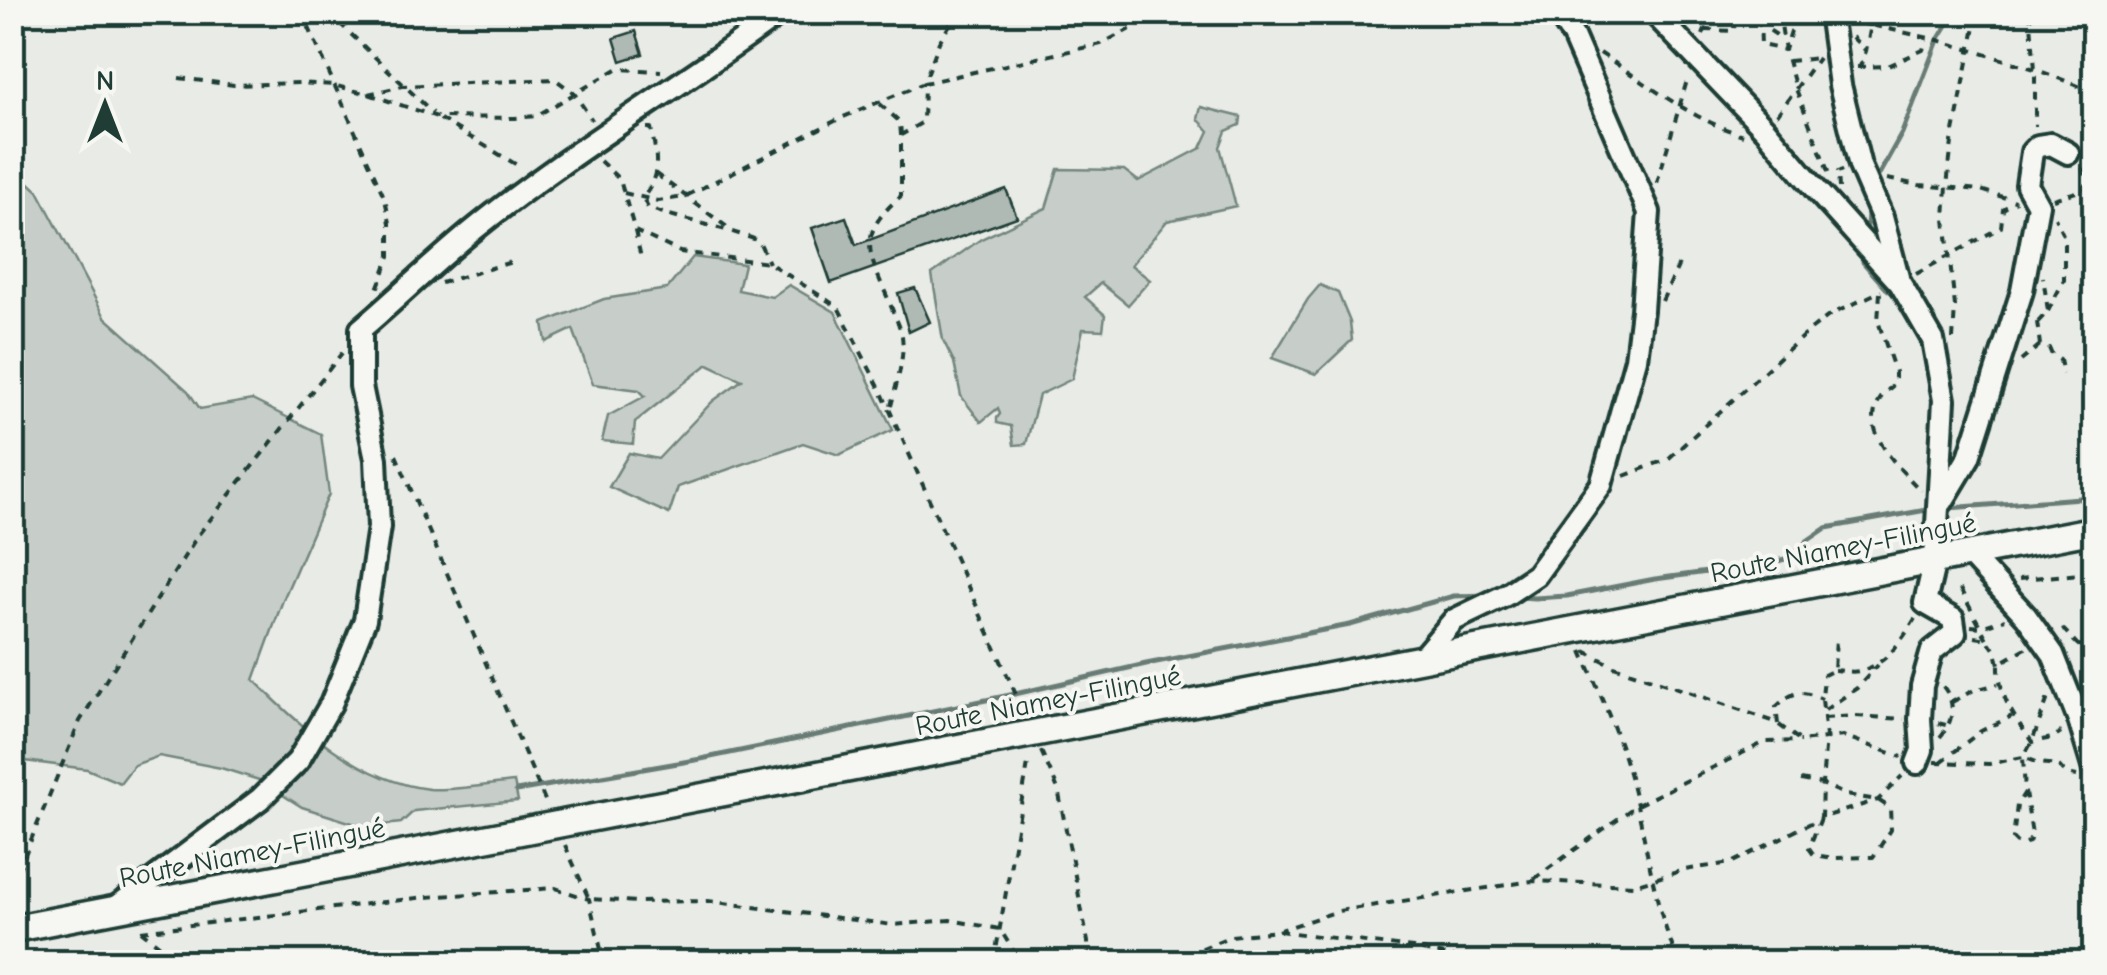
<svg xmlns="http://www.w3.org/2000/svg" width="2107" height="975" font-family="'Comic Neue',sans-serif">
  <rect width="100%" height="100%" fill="#e9ebe7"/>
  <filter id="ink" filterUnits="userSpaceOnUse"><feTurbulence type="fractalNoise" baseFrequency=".01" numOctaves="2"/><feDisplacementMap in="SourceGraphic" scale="20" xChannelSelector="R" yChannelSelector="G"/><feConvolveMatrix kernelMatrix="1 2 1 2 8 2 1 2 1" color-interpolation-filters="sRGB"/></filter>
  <g filter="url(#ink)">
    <g fill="#c7cec9" stroke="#73867e" stroke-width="2.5">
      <polygon points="1201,107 1241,117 1240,125 1226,131 1220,147 1236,206 1167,221 1131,265 1150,280 1128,305 1101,283 1085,297 1105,315 1103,330 1083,329 1072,379 1039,395 1026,444 1014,445 1011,426 997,423 997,418 1000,414 998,408 981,422 961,396 954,362 943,340 932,274 981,239 1046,208 1058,169 1124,170 1138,181 1201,148 1209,131 1198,119"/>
      <path d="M12 167 38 191 105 317 188 391 200 409 252 400 321 434 329 494 283 600 254 680C302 728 359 781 429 789 455 791 488 784 514 782L518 801 414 811 401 823 365 827 302 807 259 780 221 768 159 756 134 765 120 783 87 769 25 761 12 719 13 644 23 636 15 605 12 604Z"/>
      <polygon points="693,257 744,264 738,290 772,297 789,285 835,312 893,430 839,455 803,443 678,487 669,514 609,487 629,453 658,459 713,401 742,380 708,364 635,422 633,444 602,441 608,416 645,396 639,390 593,384 573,329 546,342 543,323 604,299 667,289"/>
      <polygon points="1320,285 1338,293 1350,322 1352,340 1316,374 1272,358 1308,299"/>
    </g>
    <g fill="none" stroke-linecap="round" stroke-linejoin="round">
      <g stroke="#687c75" stroke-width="5">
        <polyline points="1873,185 1902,133 1938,40 1955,12"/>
        <polyline points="1866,234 1869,205"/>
        <polyline points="1864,255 1863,262 1886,288 1900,299"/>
        <polyline points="1948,508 2094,497"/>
        <polyline points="1519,597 1535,598 1567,596 1655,579 1767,564 1792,557 1807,541 1826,528 1932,509"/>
        <polyline points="516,791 701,759 1015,694 1146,664 1350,625 1454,596 1488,595"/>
      </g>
    </g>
    <g fill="#b0bab5" stroke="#1f3d34" stroke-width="2.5">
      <polygon points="636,31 643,54 621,61 614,38"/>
      <polygon points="1006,189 1017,217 831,283 812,228 846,217 856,245"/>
      <polygon points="915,288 930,322 909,332 898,293"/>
    </g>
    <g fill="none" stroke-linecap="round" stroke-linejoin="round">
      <g stroke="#1f3d34" stroke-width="28">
        <g id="minor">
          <polyline points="1653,12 1766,130 1817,191 1900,283 1933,340 1944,400 1935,560 1925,603 1953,619 1955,633 1932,651 1922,686 1920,719 1922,750 1917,763"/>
          <polyline points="1830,12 1840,85 1860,166 1882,217 1898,277"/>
          <polyline points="2093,12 2094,14"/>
          <polyline points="1942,502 1969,457 2022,291 2038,205 2027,185 2032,152 2038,146 2051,144 2068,153"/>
          <polyline points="1969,554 2026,616 2053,654 2079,720 2094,770"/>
          <polyline points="1421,659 1454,620 1506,595 1536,575 1601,485 1636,359 1642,310 1649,212 1573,36 1558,12"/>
          <path d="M115 908 260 799 298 761 331 704 365 620 379 527 376 459 361 386V329C400 296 436 260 476 228 573 150 681 86 782 12"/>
        </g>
      </g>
      <g stroke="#1f3d34" stroke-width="32">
        <polyline id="major" points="12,929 2094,530"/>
      </g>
      <g stroke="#1f3d34" stroke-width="4" stroke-dasharray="8 8" stroke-linecap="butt">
        <polyline points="302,12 385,199 390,223 390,256 377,289"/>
        <polyline points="328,12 433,113"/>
        <polyline points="1759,12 1760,18 1794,12"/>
        <polyline points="1779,12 1785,50 1796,89 1829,174"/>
        <polyline points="2030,12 2035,69 2035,126"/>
        <polyline points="1760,18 1761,45 1785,50 1791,31 1805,15"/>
        <polyline points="1760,18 1769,30 1781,38"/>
        <polyline points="1849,22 1871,25 1875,12"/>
        <polyline points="1705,30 1734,31 1735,13 1738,12"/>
        <polyline points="1703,35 1712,12"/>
        <polyline points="1852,37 1866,51"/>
        <path d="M1600 53C1646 83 1690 119 1743 135"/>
        <polyline points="1789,61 1819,58"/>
        <polyline points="1857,67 1888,66 1923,50 1926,39"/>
        <polyline points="1859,69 1866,51 1871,25 1938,40 2035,69 2094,92"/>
        <polyline points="179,78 234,85 300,83 333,85 368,94 437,117 515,118 536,116 617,69 661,71"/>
        <polyline points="368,94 403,86 555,79 574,93 592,120"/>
        <polyline points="880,104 900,122 901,135"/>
        <polyline points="1777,115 1818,58"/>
        <polyline points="440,119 522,168"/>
        <path d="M647 128H651C657 157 661 173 643 198L648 208C685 221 723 227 759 241L769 263"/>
        <polyline points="600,161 620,180 635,231 680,252 769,263 838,307 882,393 1025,715"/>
        <polyline points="656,174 727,227"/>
        <polyline points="1887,179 1919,185 1981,190 2015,201"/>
        <polyline points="1657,183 1688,77"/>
        <polyline points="1839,188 1838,172 1842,170"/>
        <polyline points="624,193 658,201 684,197 841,118 924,83 939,42 958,12"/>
        <polyline points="2053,199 2086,189 2082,164"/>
        <polyline points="635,231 642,262"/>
        <polyline points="1916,274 2001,227 2003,209 2016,201"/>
        <polyline points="441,283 515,261"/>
        <path d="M1880 293 1878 321 1895 372V384C1847 420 1892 460 1921 491"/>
        <polyline points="1662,301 1679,264"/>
        <polyline points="2048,311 2064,280 2064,237 2055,217"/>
        <polyline points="2037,322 2040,345 2049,348 2052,355 2060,360 2063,374"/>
        <polyline points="2038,322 2048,311 2043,277"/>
        <polyline points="1953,339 1955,306 1945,219 1947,186 1952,142 1978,12"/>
        <polyline points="2021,361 2040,345"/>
        <path d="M891 406C896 385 905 359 902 336 901 329 897 321 894 314 874 260 849 240 901 196V135L923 122 924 83 1101 44 1163 12"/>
        <polyline points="396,455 547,805"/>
        <polyline points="1624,476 1668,459 1803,336 1830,315 1881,291"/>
        <polyline points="2019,579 2094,573"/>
        <polyline points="1960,589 1987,639"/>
        <polyline points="1971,626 1981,627 2005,619"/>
        <polyline points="2062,631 2064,630 2078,645 2072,647"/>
        <polyline points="1975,637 1987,639 1996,652 1999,664"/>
        <polyline points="2078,645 2094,646"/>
        <path d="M2026 648 1999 664C1998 697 2014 716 2032 742L2052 738 2061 732"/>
        <path d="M1582 651C1603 701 1626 751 1637 805 1649 858 1656 913 1679 962"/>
        <polyline points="1585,651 1614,666 1775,722 1801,741 1843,736 1902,757"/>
        <path d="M1834 670C1842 670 1851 673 1859 671 1886 666 1902 640 1916 617"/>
        <polyline points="2084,678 2094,686"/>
        <polyline points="1952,702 1974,690 1998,684"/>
        <polyline points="1825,710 1857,688 1878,665"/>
        <polyline points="1824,718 1855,716 1904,719"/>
        <polyline points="1938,723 1950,726"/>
        <path d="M1778 724 1776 707C1793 691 1801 689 1822 699"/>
        <path d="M1940 737C1954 721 1957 702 1941 684"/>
        <polyline points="1041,751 1058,789 1088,942 1088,962"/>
        <polyline points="1935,762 1989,764 2023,757 2032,742 2049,695"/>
        <polyline points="1941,762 1981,731 2012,716"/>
        <polyline points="1801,780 1822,784 1821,818 1878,800 1902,776"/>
        <polyline points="2025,792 2017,805 2013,839 2019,845 2029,842 2032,834 2025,792 2023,757 2039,763 2058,765 2066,774 2077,776"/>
        <polyline points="1821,818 1809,848 1814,855 1834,858 1873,857 1891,830 1890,808 1878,800 1846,795 1822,784 1826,737 1822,699 1824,675 1834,670 1836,638"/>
        <polyline points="565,845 589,899 636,902 708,901 893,925 950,920 1000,929 1020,962"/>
        <polyline points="1534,879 1637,805 1765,742 1801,741"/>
        <polyline points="12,886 80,721 198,535 342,353"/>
        <polyline points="141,931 426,897 555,888 589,899 604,962"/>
        <polyline points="141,931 174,957 177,962"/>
        <polyline points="1278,931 1338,911 1532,881 1634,885 1684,870 1731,863 1821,818"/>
        <polyline points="994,962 1029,758"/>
        <polyline points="1173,962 1179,958 1231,936 1278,931 1413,948 1478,962"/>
      </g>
      <use href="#minor" stroke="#f6f6f2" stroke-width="20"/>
      <use href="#major" stroke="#f6f6f2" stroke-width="25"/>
    </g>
  </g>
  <g text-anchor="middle" stroke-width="8" stroke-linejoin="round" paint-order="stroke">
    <g font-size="28" fill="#1f3d34" stroke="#f6f6f2">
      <text transform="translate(1843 547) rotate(-11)" y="10">Route Niamey-Filingué</text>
      <text transform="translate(1048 700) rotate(-11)" y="10">Route Niamey-Filingué</text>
      <text transform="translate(252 852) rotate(-11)" y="10">Route Niamey-Filingué</text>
    </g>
  </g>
  <rect width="2107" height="975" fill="none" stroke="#f6f6f2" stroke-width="50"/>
  <rect x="25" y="25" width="2057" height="925" fill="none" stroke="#1f3d34" stroke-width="4" filter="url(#ink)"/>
  <g transform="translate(105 105)" stroke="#f6f6f2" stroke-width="8" paint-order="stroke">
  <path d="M0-8L18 38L0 25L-18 38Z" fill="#1f3d34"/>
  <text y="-15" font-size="28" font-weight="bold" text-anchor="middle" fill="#1f3d34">N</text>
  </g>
</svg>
